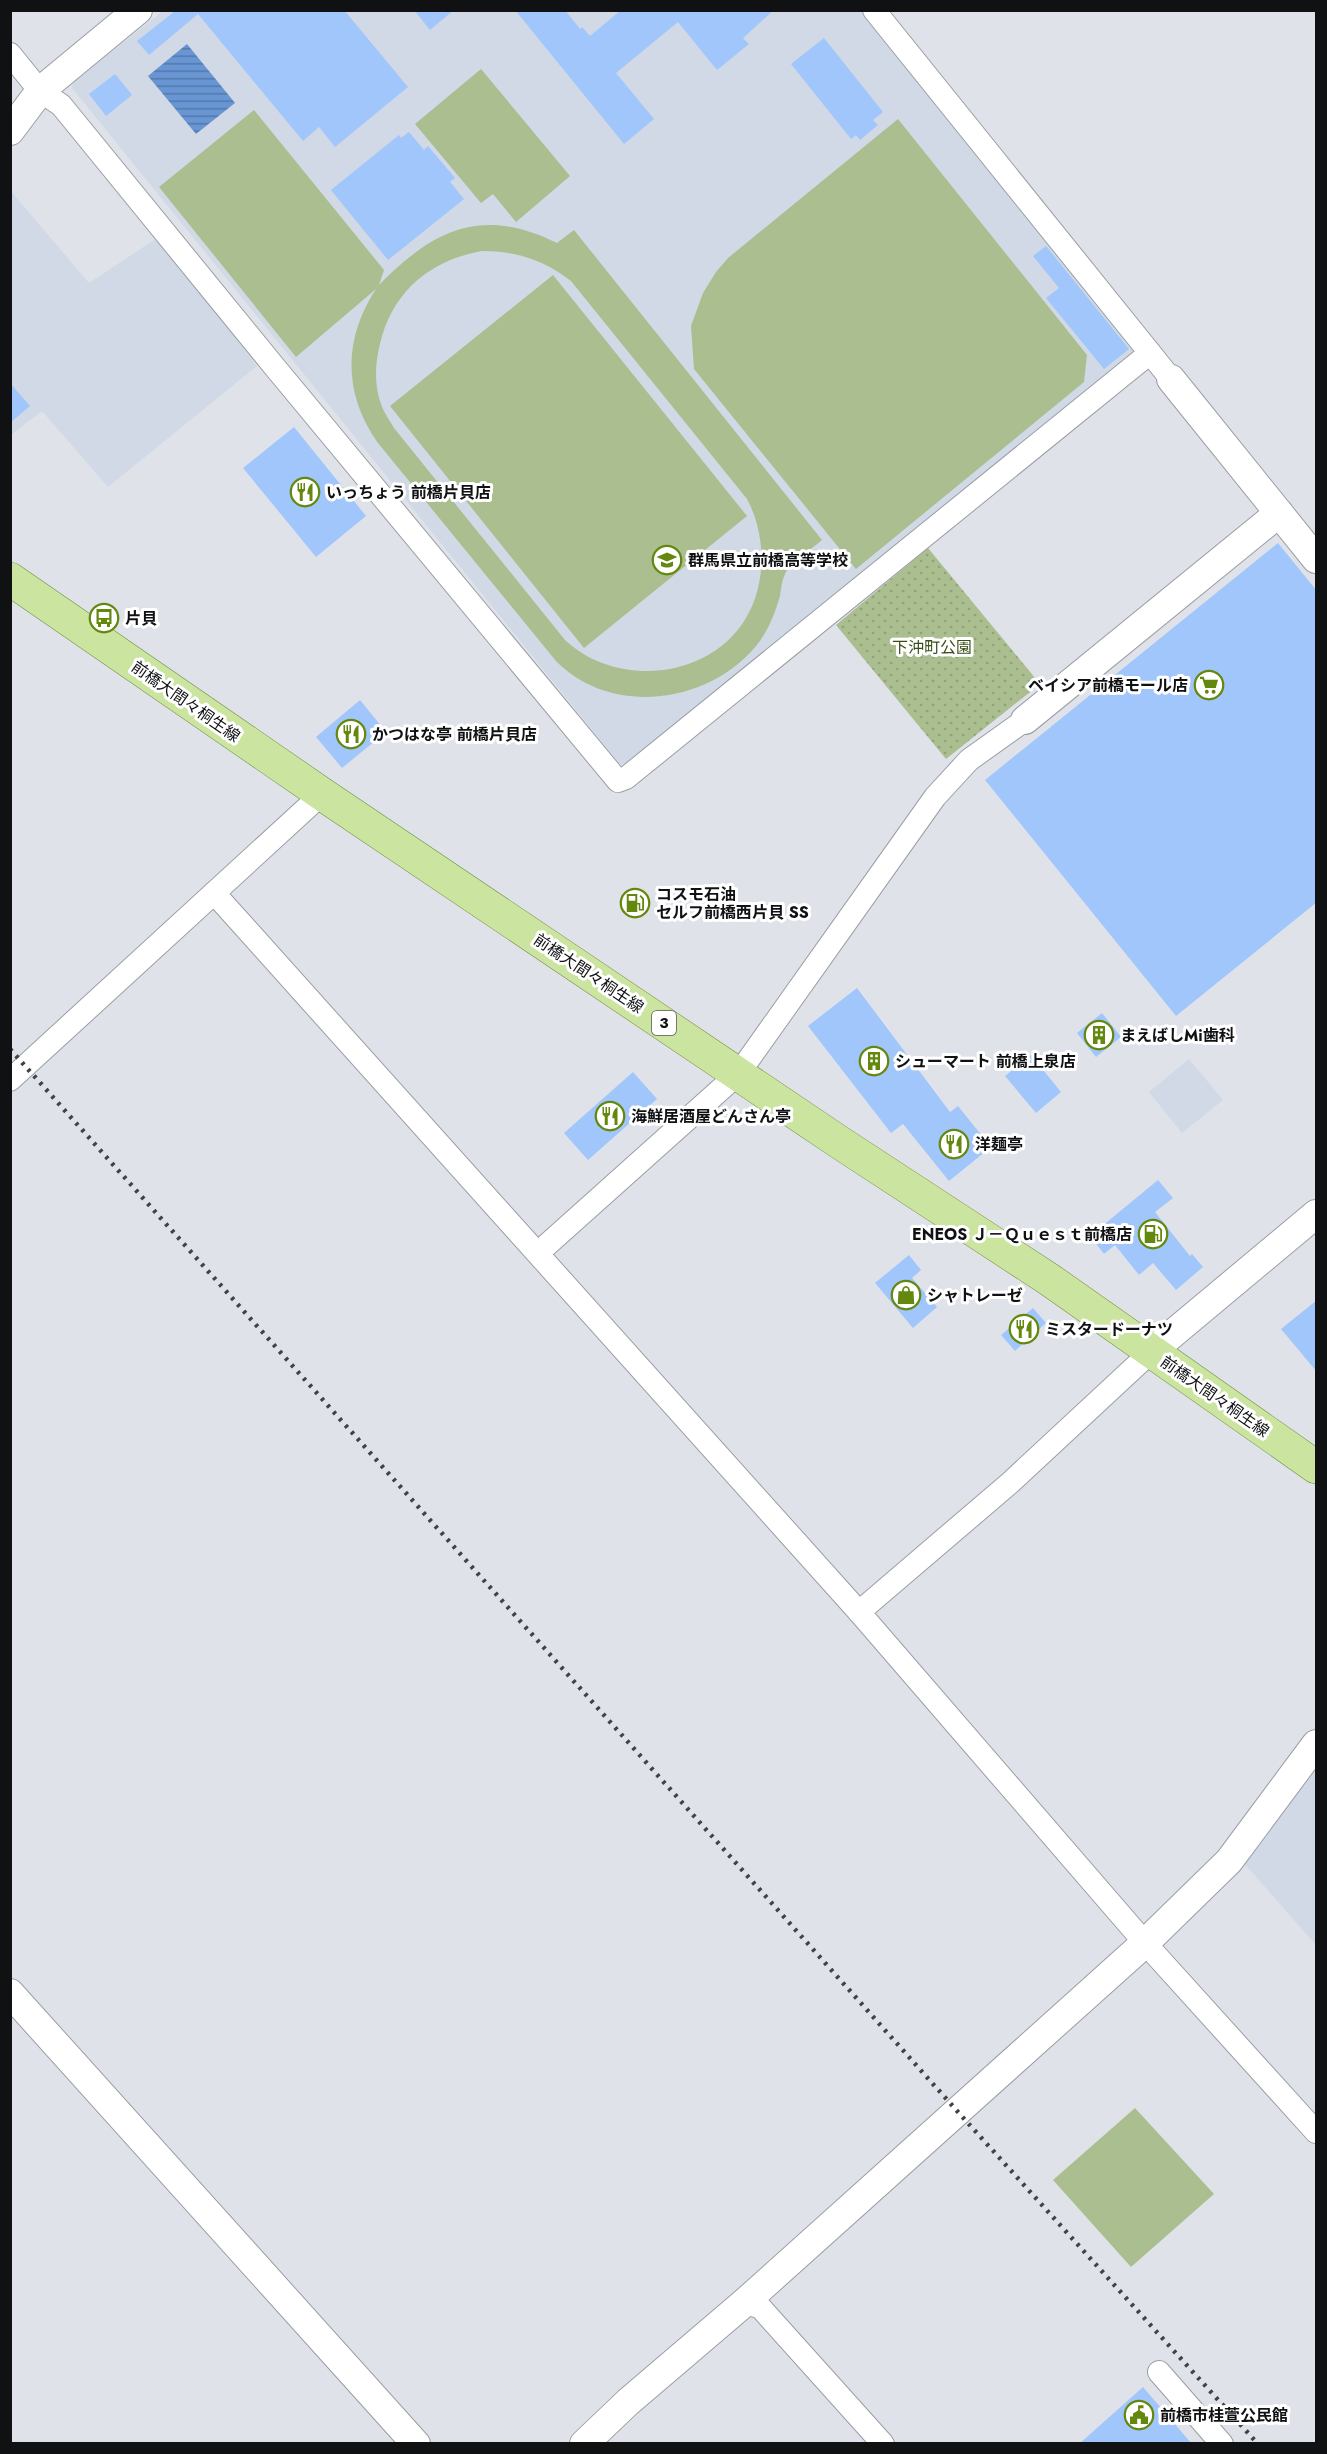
<svg xmlns="http://www.w3.org/2000/svg" width="1327" height="2454" font-family="Jost,'Noto Sans JP',sans-serif">
  <defs>
    <pattern id="grass-dots" width="8" height="8" patternUnits="userSpaceOnUse" patternTransform="scale(1.5)"><rect width="8" height="8" fill="#aabe8f"/><path d="M2 2h.1M6 6h.1" fill="none" stroke="#91a27a" stroke-width="1.8" stroke-linecap="round"/></pattern>
    <pattern id="water-rules" width="6" height="5" patternUnits="userSpaceOnUse" patternTransform="scale(1.5)"><rect width="6" height="5" fill="#6895d3"/><path d="M0 2.5h6" fill="none" stroke="#5478aa"/></pattern>
  </defs>
  <rect width="100%" height="100%" fill="#dfe3e9"/>
  <g fill="#d0d9e5">
    <polygon points="163,11 862,11 1135,347 1133,357 625,765 619,763 72,88 73,82"/>
    <polygon points="10,190 89,283 157,238 257,366 108,487 42,411 11,435"/>
    <polygon points="1189,1059 1223,1100 1182,1133 1149,1092"/>
    <polygon points="1316,1763 1316,1945 1243,1862"/>
  </g>
  <polygon fill="url(#grass-dots)" points="928,548 1040,684 946,759 836,625"/>
  <g fill="#aabe8f" fill-rule="evenodd">
    <polygon points="481,69 570,176 516,222 493,194 481,203 415,124"/>
    <path d="M254 110 384 270 379 285C434 229 482 206 557 243L574 230 822 540C813 548 789 564 785 574 782 580 781 589 780 596 775 613 768 632 756 646 708 704 611 717 556 661L378 443C343 394 343 339 376 289L296 357 159 187ZM482 251C516 251 544 260 571 281L747 499C766 534 767 583 746 618 709 680 616 688 565 640L394 428C390 421 384 413 381 404 374 385 375 363 380 344 392 292 430 260 482 251Z"/>
    <polygon points="898,119 1087,355 1084,382 856,569 694,369 691,326 703,293 716,272 728,258"/>
    <polygon points="553,275 747,516 584,648 390,406"/>
    <polygon points="1135,2108 1214,2194 1131,2267 1053,2180"/>
  </g>
  <polygon fill="url(#water-rules)" points="187,44 235,103 196,134 148,76"/>
  <g fill="#a1c6fb">
    <polygon points="344,10 408,87 335,147 319,127 303,141 198,14 149,55 137,41 175,11"/>
    <polygon points="414,10 454,10 430,30"/>
    <polygon points="515,10 565,10 580,29 582,27 590,36 621,10 774,10 743,38 749,44 717,70 678,22 616,73 654,119 624,144"/>
    <polygon points="824,38 883,112 873,120 878,125 860,140 856,135 851,139 791,64"/>
    <polygon points="115,74 132,95 106,116 89,94"/>
    <polygon points="409,132 424,150 428,146 455,178 450,182 464,199 388,260 331,190 399,135 401,138"/>
    <polygon points="1046,246 1129,349 1104,369 1046,298 1059,288 1033,256"/>
    <polygon points="10,383 30,406 10,423"/>
    <polygon points="294,427 366,516 316,557 243,468"/>
    <polygon points="1278,543 1317,591 1317,902 1176,1016 985,780"/>
    <polygon points="360,700 386,732 342,768 316,737"/>
    <polygon points="857,988 950,1112 958,1106 991,1147 949,1181 903,1124 891,1133 808,1026"/>
    <polygon points="1102,1013 1121,1037 1096,1057 1077,1033"/>
    <polygon points="1031,1055 1061,1092 1036,1113 1005,1076"/>
    <polygon points="633,1072 657,1099 588,1160 564,1133"/>
    <polygon points="1158,1180 1173,1198 1155,1212 1190,1256 1192,1254 1203,1267 1176,1290 1153,1263 1139,1275 1115,1245 1104,1254 1090,1236"/>
    <polygon points="909,1255 921,1270 912,1278 937,1307 913,1328 875,1283"/>
    <polygon points="1317,1300 1317,1372 1281,1329"/>
    <polygon points="1033,1308 1046,1323 1015,1351 1001,1335"/>
    <polygon points="1143,2387 1192,2444 1079,2444"/>
  </g>
  <g fill="none" stroke-linecap="round" stroke-linejoin="round">
    <g stroke="#9a9ea4" stroke-width="24">
      <g id="minor">
        <polyline points="874,10 1171,379"/>
        <polyline points="10,54 40,91 61,105 273,365 618,781 626,778 1150,353"/>
        <polyline points="214,893 859,1612 1145,1943 1316,2132"/>
        <polyline points="10,1080 322,794"/>
        <polyline points="539,1252 739,1073 935,797 969,760 1025,720"/>
        <polyline points="859,1612 1011,1482 1152,1351"/>
        <polyline points="744,2303 760,2307 883,2444"/>
        <polyline points="1159,2372 1222,2444"/>
      </g>
    </g>
    <g stroke="#9a9ea4" stroke-width="30">
      <g id="tertiary">
        <polyline points="10,131 40,91 138,10"/>
        <polyline points="1171,379 1316,559"/>
        <polyline points="1025,720 1279,513"/>
        <polyline points="1152,1351 1316,1214"/>
        <polyline points="10,1993 416,2444"/>
        <polyline points="584,2444 628,2402 744,2303 1145,1943 1229,1861 1316,1744"/>
      </g>
    </g>
    <g stroke="#738e46" stroke-width="34">
      <polyline id="primary" points="10,579 322,794 839,1142 1050,1280 1316,1467"/>
    </g>
    <use href="#minor" stroke="#fff" stroke-width="22"/>
    <use href="#tertiary" stroke="#fff" stroke-width="28"/>
    <use href="#primary" stroke="#cbe4a0" stroke-width="33"/>
    <polyline stroke="#404244" stroke-width="4.5" stroke-dasharray="3 6" stroke-linecap="butt" points="10,1049 958,2112 1258,2444"/>
  </g>
  <defs>
    <g id="restaurant-ring" transform="scale(1.5)"><circle r="9.5" fill="#fff" stroke="#64880e" stroke-width="1.5"/><path d="M-5-6h1v4h1v-4h1v4h1v-4h1v5L-1.5 .5V6h-2V.5L-5-1ZM5-6V6H3V1.5H1.5Q1.5-4 5-6Z" fill="#64880e"/></g>
    <g id="school-ring" transform="scale(1.5)"><circle r="9.5" fill="#fff" stroke="#64880e" stroke-width="1.5"/><path d="M0-5L7-2L0 1L-7-2ZM-4 1L0 2.5L4 1V4Q0 6-4 4Z" fill="#64880e"/></g>
    <g id="bus-ring" transform="scale(1.5)"><circle r="9.5" fill="#fff" stroke="#64880e" stroke-width="1.5"/><path d="M-5-6H5V4H4V6H2V4H-2V6H-4V4H-5ZM-3.5-4V0h7V-4ZM-3.5 1.2v1.5H-2V1.2ZM2 1.2v1.5H3.5V1.2Z" fill="#64880e"/></g>
    <g id="supermarket-ring" transform="scale(1.5)"><circle r="9.5" fill="#fff" stroke="#64880e" stroke-width="1.5"/><path d="M-6-5.5h2.5l.6 2H6L4.5 2H-2.5L-4.4-4H-6ZM-1.5 3.2a1.3 1.3 0 1 0 .1 0ZM3 3.2a1.3 1.3 0 1 0 .1 0Z" fill="#64880e"/></g>
    <g id="fuel-ring" transform="scale(1.5)"><circle r="9.5" fill="#fff" stroke="#64880e" stroke-width="1.5"/><path d="M-5.5-6h7V0h2V4h1.3V-2.5L3-4.5l.8-.8L6-3V5H2.5V1h-1V6h-7ZM-4.2-4.7v3.2H.2V-4.7Z" fill="#64880e"/></g>
    <g id="building-ring" transform="scale(1.5)"><circle r="9.5" fill="#fff" stroke="#64880e" stroke-width="1.5"/><path d="M-4-6H4V6H1V3H-1V6H-4ZM-2.5-4.3h1.7v1.8h-1.7ZM.8-4.3h1.7v1.8H.8ZM-2.5-1h1.7V.8h-1.7ZM.8-1h1.7V.8H.8Z" fill="#64880e"/></g>
    <g id="shop-ring" transform="scale(1.5)"><circle r="9.5" fill="#fff" stroke="#64880e" stroke-width="1.5"/><path d="M-5-2.5h2.3a2.7 3.5 0 0 1 5.4 0H5L5.5 6h-11ZM-1.5-2.5h3a1.5 2.3 0 0 0-3 0Z" fill="#64880e"/></g>
    <g id="civic-ring" transform="scale(1.5)"><circle r="9.5" fill="#fff" stroke="#64880e" stroke-width="1.5"/><path d="M-.6-6.5H3V-4.5H.6V-3L4-1V1h2V6H-6V1h2V-1L-.6-3ZM-1.2 2.5V6h2.4V2.5Z" fill="#64880e"/></g>
  </defs>
  <g fill-rule="evenodd">
    <use href="#restaurant-ring" x="305" y="492"/>
    <use href="#school-ring" x="667" y="560"/>
    <use href="#bus-ring" x="104" y="618"/>
    <use href="#supermarket-ring" x="1209" y="685"/>
    <use href="#restaurant-ring" x="351" y="734"/>
    <use href="#fuel-ring" x="635" y="903"/>
    <use href="#building-ring" x="1099" y="1035"/>
    <use href="#building-ring" x="874" y="1061"/>
    <use href="#restaurant-ring" x="610" y="1116"/>
    <use href="#restaurant-ring" x="954" y="1144"/>
    <use href="#fuel-ring" x="1153" y="1234"/>
    <use href="#shop-ring" x="906" y="1295"/>
    <use href="#restaurant-ring" x="1024" y="1329"/>
    <use href="#civic-ring" x="1139" y="2415"/>
  </g>
  <g text-anchor="middle" stroke-width="6" stroke-linejoin="round" paint-order="stroke">
    <rect fill="#fff" stroke="#58585a" stroke-width="1.5" x="652" y="1011" width="24" height="24" rx="4.5"/>
    <g font-size="15" font-weight="bold" fill="#101113">
      <text x="664" y="1028">3</text>
    </g>
    <g font-size="16" font-weight="bold" fill="#101113" stroke="#fff" text-anchor="start">
      <text x="326" y="498">いっちょう 前橋片貝店</text>
      <text x="688" y="566">群馬県立前橋高等学校</text>
      <text x="125" y="624">片貝</text>
      <text x="1188" y="691" text-anchor="end">ベイシア前橋モール店</text>
      <text x="372" y="740">かつはな亭 前橋片貝店</text>
      <text x="656" y="900">コスモ石油<tspan x="656" dy="18">セルフ前橋西片貝 SS</tspan></text>
      <text x="1120" y="1041">まえばしMi歯科</text>
      <text x="895" y="1067">シューマート 前橋上泉店</text>
      <text x="631" y="1122">海鮮居酒屋どんさん亭</text>
      <text x="975" y="1150">洋麺亭</text>
      <text x="1132" y="1240" text-anchor="end">ENEOS Ｊ－Ｑｕｅｓｔ前橋店</text>
      <text x="927" y="1301">シャトレーゼ</text>
      <text x="1045" y="1335">ミスタードーナツ</text>
      <text x="1160" y="2421">前橋市桂萱公民館</text>
    </g>
    <g font-size="16" fill="#3a4e18" stroke="#fff">
      <text x="932" y="653">下沖町公園</text>
    </g>
    <g font-size="16" fill="#101113" stroke="#fff">
      <text transform="translate(186 701) rotate(35)" y="6">前橋大間々桐生線</text>
      <text transform="translate(589 973) rotate(34)" y="6">前橋大間々桐生線</text>
      <text transform="translate(1215 1396) rotate(35)" y="6">前橋大間々桐生線</text>
    </g>
  </g>
  <rect width="1327" height="2454" fill="none" stroke="#101113" stroke-width="24"/>
</svg>
